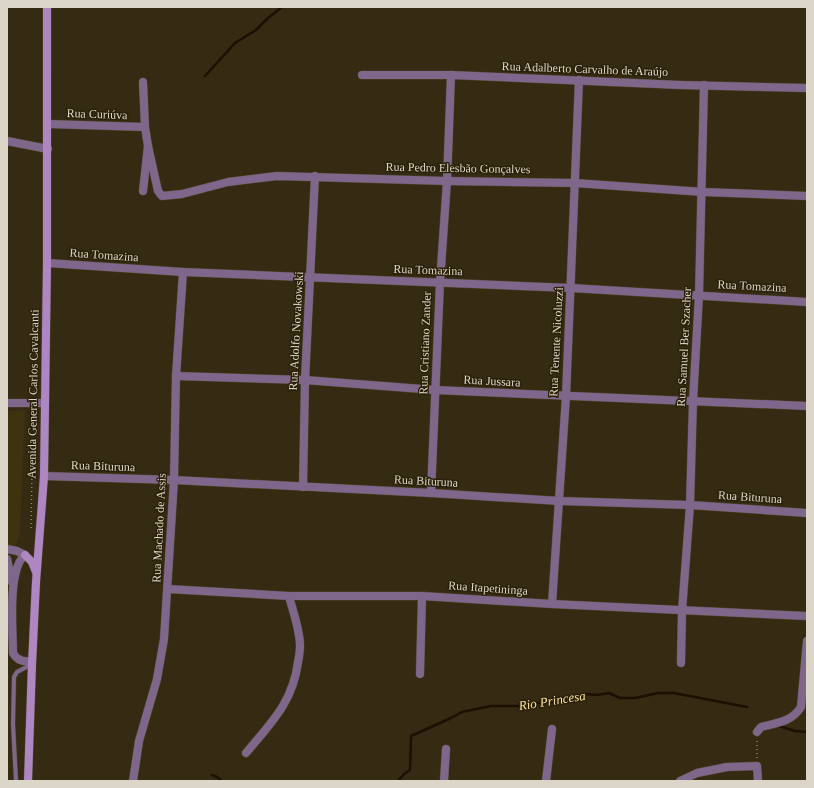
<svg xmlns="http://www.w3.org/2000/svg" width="814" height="788" font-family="Georgia,serif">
  <rect width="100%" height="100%" fill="#342b12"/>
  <polygon fill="#3e3211" points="25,410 20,532 16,545 7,545 7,411"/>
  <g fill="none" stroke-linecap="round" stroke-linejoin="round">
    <g stroke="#1c1100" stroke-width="2.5">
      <polyline points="205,76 235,43 256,30 268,18 282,7"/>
      <polyline points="779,726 795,731 807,732"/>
      <polyline points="212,775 217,777 222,781"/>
      <polyline points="398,781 404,774 410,770 411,736 451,718 462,712 491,706 520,706 559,700 587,694 597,695 609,693 620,698 635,698 658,693 674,693 747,707"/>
    </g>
    <g stroke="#4f462f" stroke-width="5">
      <polyline id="service" points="16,781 13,724 14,677 17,672 32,664"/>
    </g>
    <g stroke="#4f462f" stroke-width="9">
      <g id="minor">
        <polyline points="362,75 451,75 680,85 807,88"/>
        <polyline points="143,82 145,127 148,146 143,191"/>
        <polyline points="48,124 145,127"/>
        <polyline points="7,141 48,149"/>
        <polyline points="148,146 158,191 162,196 182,194 228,182 277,176 447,181 575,183 703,192 807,196"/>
        <polyline points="47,263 183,272 571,288 807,302"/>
        <polyline points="176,376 305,380 435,390 807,406"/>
        <polyline points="7,403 45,403"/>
        <polyline points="44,476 174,480 431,493 560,501 690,505 807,513"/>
        <polyline points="303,487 305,380 315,176"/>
        <polyline points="431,493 440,282 447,181 451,75"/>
        <path d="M7 549 17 551 25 555C7 569 13 632 13 653 17 661 25 662 32 661"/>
        <polyline points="7,559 12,582"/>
        <polyline points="168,589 289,596 422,596 552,604 807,616"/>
        <polyline points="552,604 566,396 579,80"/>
        <polyline points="681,663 682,611 690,505 693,401 699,295 704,85"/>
        <polyline points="420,674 422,596"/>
        <path d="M757 732 761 727C776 723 792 722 801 707L807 641"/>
        <path d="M246 753C271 723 293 702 298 662 299 657 300 651 300 646 300 630 293 612 289 596"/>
        <polyline points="133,781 139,741 157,679 164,639 174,480 176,376 183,272"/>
        <polyline points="444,781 446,749"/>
        <polyline points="546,781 552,729"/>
        <polyline points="680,781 697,773 727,767 757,766 758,781"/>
      </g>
    </g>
    <g stroke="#4f462f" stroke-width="9">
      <g id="secondary">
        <polyline points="25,555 32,562 36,572"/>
        <polyline points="28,781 32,664 36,582 44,476 47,263 47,7"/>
      </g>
    </g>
    <g stroke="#8d8673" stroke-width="1.5" stroke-dasharray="1 3" stroke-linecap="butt">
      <polyline points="34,396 37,335"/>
      <polyline points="31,528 33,411"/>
      <polyline points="757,758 757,740"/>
    </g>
    <use href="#service" stroke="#7f678b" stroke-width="4"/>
    <use href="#minor" stroke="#7f678b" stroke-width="8"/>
    <use href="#secondary" stroke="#ae87c2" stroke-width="8"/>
  </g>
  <g text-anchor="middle" stroke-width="3" stroke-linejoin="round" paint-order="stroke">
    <g font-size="12" fill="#dcd6c8" stroke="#2a2108">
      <text transform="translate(585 69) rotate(2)" y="4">Rua Adalberto Carvalho de Araújo</text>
      <text transform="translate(97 114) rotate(2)" y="4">Rua Curiúva</text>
      <text transform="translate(458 168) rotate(1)" y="4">Rua Pedro Elesbão Gonçalves</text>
      <text transform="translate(104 255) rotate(4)" y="4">Rua Tomazina</text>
      <text transform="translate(428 270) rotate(2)" y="4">Rua Tomazina</text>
      <text transform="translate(752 286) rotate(3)" y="4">Rua Tomazina</text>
      <text transform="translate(296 331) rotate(-87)" y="4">Rua Adolfo Novakowski</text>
      <text transform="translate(556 342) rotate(-87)" y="4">Rua Tenente Nicoluzzi</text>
      <text transform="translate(425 343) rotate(-88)" y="4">Rua Cristiano Zander</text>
      <text transform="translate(684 347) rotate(-87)" y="4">Rua Samuel Ber Szacher</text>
      <text transform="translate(492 381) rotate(3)" y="4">Rua Jussara</text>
      <text transform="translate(33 394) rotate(-89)" y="4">Avenida General Carlos Cavalcanti</text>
      <text transform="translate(103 466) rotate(2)" y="4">Rua Bituruna</text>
      <text transform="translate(426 481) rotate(3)" y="4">Rua Bituruna</text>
      <text transform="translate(750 497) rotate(4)" y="4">Rua Bituruna</text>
      <text transform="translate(159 528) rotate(-87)" y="4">Rua Machado de Assis</text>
      <text transform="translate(488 588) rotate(4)" y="4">Rua Itapetininga</text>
    </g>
    <g font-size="13" font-style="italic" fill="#fae09f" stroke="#2a2108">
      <text transform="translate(552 700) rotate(-9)" y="5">Rio Princesa</text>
    </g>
  </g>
  <rect width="814" height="788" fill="none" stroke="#dcd6c8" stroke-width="16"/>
</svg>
